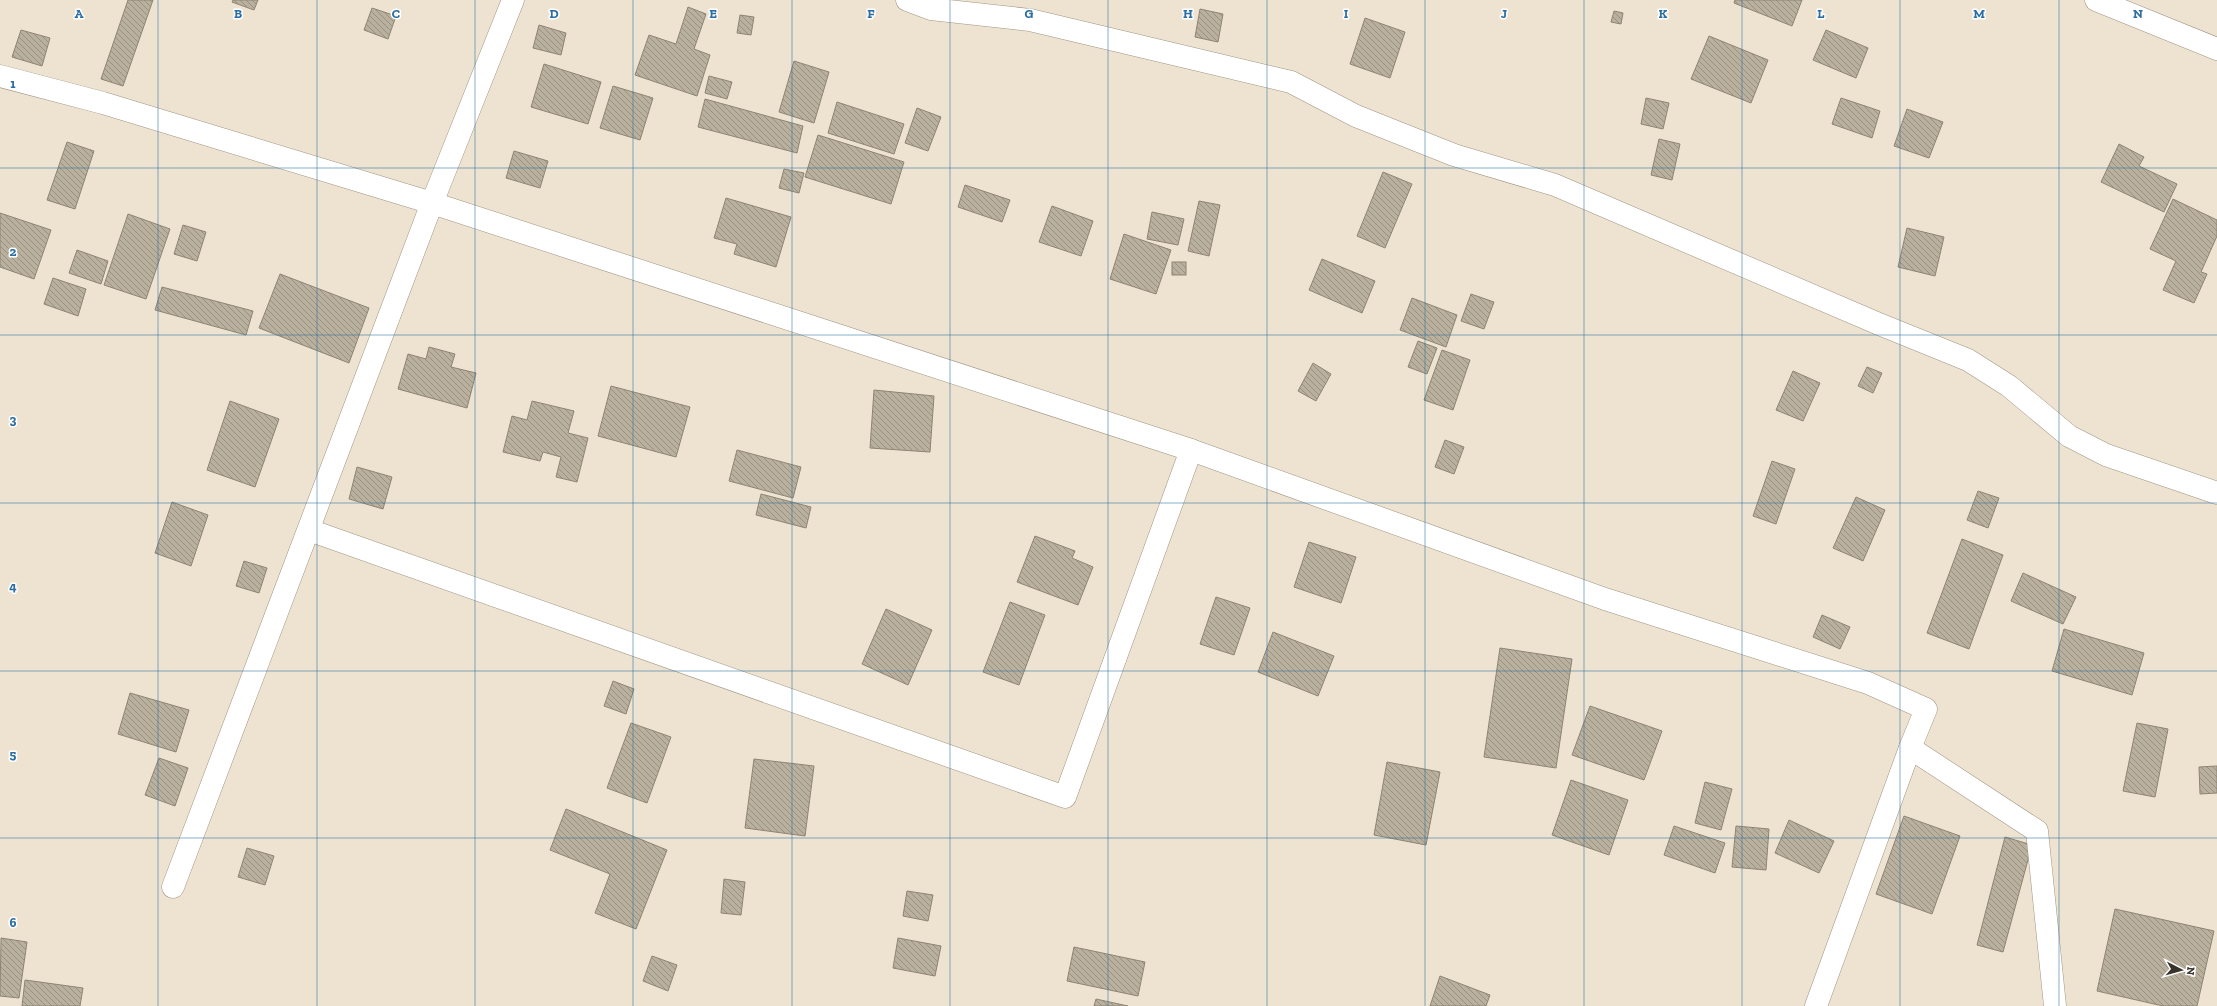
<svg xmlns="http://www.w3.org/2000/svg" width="2217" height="1006" font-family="'Zilla Slab',serif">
  <defs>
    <pattern id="building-back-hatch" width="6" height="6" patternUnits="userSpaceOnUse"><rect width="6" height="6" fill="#bab09e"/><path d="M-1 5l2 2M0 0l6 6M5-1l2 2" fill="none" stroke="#989081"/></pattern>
  </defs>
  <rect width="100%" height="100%" fill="#eee3d0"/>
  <g fill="url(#building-back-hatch)" stroke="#8e8473">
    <polygon points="128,0 153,0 123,86 101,79"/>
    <polygon points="233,0 258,0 254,10 232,2"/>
    <polygon points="1735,0 1802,0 1792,26 1734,3"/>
    <polygon points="688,7 706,14 694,49 710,55 697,96 635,75 649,35 676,44"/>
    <polygon points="372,8 396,16 388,39 364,30"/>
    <polygon points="1200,9 1223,14 1218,42 1195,37"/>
    <polygon points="1614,11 1623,13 1621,24 1611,22"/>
    <polygon points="740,15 754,17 751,35 737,33"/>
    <polygon points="1365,18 1405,32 1390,78 1350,64"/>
    <polygon points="539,25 566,33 561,55 533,48"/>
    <polygon points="21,30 50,38 42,66 12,57"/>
    <polygon points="1826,30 1868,48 1856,78 1813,60"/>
    <polygon points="1709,36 1768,60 1751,103 1691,79"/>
    <polygon points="794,61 829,72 814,123 779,112"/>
    <polygon points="544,64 601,82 588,124 531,107"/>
    <polygon points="709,76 732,82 727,99 705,93"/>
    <polygon points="613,86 653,98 640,140 600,128"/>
    <polygon points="1646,98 1669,103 1663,129 1641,124"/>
    <polygon points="1841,98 1880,111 1872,138 1832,124"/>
    <polygon points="705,99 803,126 797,153 698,127"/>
    <polygon points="837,102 904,124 894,154 828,133"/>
    <polygon points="917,108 941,117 928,151 905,143"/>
    <polygon points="1907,109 1943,122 1929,158 1894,146"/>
    <polygon points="818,135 904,162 891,204 805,177"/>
    <polygon points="1659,139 1680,144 1672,180 1651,175"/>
    <polygon points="67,142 94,151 75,209 47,200"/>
    <polygon points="2119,144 2144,157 2139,166 2177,184 2164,212 2101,182"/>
    <polygon points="514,151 548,161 540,188 506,178"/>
    <polygon points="784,169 804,173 799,193 779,188"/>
    <polygon points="1383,172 1412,184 1385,248 1357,236"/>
    <polygon points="965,185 1010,200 1002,222 958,207"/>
    <polygon points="726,198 791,217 776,267 734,254 737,244 714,238"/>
    <polygon points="2173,199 2217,220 2217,236 2201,272 2207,274 2194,303 2163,290 2176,261 2150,249"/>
    <polygon points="1199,201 1220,205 1209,256 1188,251"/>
    <polygon points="1052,206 1093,221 1081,256 1039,242"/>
    <polygon points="1152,212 1184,219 1178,245 1147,239"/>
    <polygon points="0,213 51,230 34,279 0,267"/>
    <polygon points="128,214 170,229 146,299 104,285"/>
    <polygon points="183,225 206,232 197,261 174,254"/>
    <polygon points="1907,228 1944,237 1935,276 1898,267"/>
    <polygon points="1124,234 1171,250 1156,294 1110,279"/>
    <polygon points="77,250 108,261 101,284 69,273"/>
    <polygon points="1322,259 1375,281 1362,313 1309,290"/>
    <rect x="1172" y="262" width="14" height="13"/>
    <polygon points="280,274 369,308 349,363 259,328"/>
    <polygon points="53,278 86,289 78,316 44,304"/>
    <polygon points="162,287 253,311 246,335 155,310"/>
    <polygon points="1471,294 1494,302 1484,329 1461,321"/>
    <polygon points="1412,298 1457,315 1446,347 1400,330"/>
    <polygon points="1418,341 1437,348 1427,374 1408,367"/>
    <polygon points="429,347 455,354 451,367 476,373 467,408 398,389 408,354 426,359"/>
    <polygon points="1442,350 1470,360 1453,410 1424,400"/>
    <polygon points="1313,363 1331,374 1316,401 1298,391"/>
    <polygon points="1867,367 1882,373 1873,393 1858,386"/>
    <polygon points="1793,371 1820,383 1803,421 1776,410"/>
    <polygon points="611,386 690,407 676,457 598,436"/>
    <polygon points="874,390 934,396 930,452 870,448"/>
    <polygon points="230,401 279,419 255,487 207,470"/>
    <polygon points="532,401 574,411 568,433 588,438 577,482 556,477 561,457 543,452 540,461 503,452 512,416 527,420"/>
    <polygon points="1445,440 1464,447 1454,474 1435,467"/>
    <polygon points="737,450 801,467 793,498 729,481"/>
    <polygon points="1772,461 1795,469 1776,524 1753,516"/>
    <polygon points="357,467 392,477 383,509 349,499"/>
    <polygon points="1978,491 1999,498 1988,528 1967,520"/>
    <polygon points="761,494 811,507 806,528 756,515"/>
    <polygon points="1856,497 1885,510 1863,561 1833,548"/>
    <polygon points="172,502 208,515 191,566 155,553"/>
    <polygon points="1035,536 1075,551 1072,558 1093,567 1078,605 1017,582"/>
    <polygon points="1962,539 2003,555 1969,649 1927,633"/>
    <polygon points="1309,542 1356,557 1341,603 1294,587"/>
    <polygon points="244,561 267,568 259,593 236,586"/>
    <polygon points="2023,573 2076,597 2063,624 2011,601"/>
    <polygon points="1216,597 1250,608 1234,655 1200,644"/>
    <polygon points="1010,602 1045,615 1019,685 983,672"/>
    <polygon points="886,609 932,630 908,685 862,664"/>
    <polygon points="1822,615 1850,627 1840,649 1813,637"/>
    <polygon points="2064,629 2144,653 2132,695 2052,671"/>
    <polygon points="1273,632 1334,656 1318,696 1258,672"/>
    <polygon points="1500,648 1572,659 1556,768 1484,757"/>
    <polygon points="613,681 634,689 626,714 604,706"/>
    <polygon points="130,693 189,710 176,752 118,734"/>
    <polygon points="1590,706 1662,731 1644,780 1572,755"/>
    <polygon points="631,723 671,737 647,803 607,788"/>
    <polygon points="2137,723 2168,729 2155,797 2123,791"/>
    <polygon points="159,758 188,768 175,806 145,795"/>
    <polygon points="754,759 814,766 805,836 745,828"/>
    <polygon points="1387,762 1440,772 1426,845 1374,835"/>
    <polygon points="2217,766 2217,793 2200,794 2199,767"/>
    <polygon points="1571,780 1628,800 1609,855 1552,835"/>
    <polygon points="1705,782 1732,789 1721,830 1695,823"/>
    <polygon points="566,809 667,850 636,929 595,913 610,874 550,850"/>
    <polygon points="1904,816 1960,836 1932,914 1876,894"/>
    <polygon points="1789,820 1834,841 1819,873 1775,853"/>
    <polygon points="1674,826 1725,843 1715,873 1664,855"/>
    <polygon points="1736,826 1769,829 1766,870 1732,867"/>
    <polygon points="2005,837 2032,845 2003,952 1977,945"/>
    <polygon points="247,848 274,856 265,885 238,877"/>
    <polygon points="724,879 745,882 741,915 721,913"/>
    <polygon points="907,891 933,895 928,921 903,916"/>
    <polygon points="2115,909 2214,931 2197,1006 2163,1006 2097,991"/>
    <polygon points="1,938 27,942 19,998 0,996"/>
    <polygon points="898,938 941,946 935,976 893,968"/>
    <polygon points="1074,947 1145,962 1138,996 1067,981"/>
    <polygon points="652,956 677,965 668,991 643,981"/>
    <polygon points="1440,976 1490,995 1486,1006 1430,1006"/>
    <polygon points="25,980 83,988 80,1006 22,1006"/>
    <polygon points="1096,999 1128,1006 1094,1006"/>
  </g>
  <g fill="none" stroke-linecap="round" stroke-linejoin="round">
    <g stroke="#9f9584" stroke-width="23">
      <g id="minor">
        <polyline points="907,0 931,9 1030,20 1291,82 1356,116 1454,155 1555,185 1879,324 1968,360 2009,386 2069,436 2106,455 2217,493"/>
        <polyline points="2096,0 2217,49"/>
        <polyline points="0,76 103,103 432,203 1191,450 1605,599 1868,683 1926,709 1910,748 2037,831 2055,1006"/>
        <polyline points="309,530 1065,797 1191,450"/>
        <polyline points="173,887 432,203 513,0"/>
        <polyline points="1816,1006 1910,748"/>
      </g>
    </g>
    <use href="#minor" stroke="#fff" stroke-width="22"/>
  </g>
  <path fill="none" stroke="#2a6ea3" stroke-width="1" stroke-opacity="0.55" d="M158 0V1006M317 0V1006M475 0V1006M633 0V1006M792 0V1006M950 0V1006M1108 0V1006M1267 0V1006M1425 0V1006M1584 0V1006M1742 0V1006M1900 0V1006M2059 0V1006M0 168H2217M0 335H2217M0 503H2217M0 671H2217M0 838H2217"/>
  <g font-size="13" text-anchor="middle" font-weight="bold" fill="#2a6ea3" stroke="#fff" stroke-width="3" stroke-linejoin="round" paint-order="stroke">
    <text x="79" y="18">A</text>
    <text x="238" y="18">B</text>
    <text x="396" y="18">C</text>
    <text x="554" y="18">D</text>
    <text x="713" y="18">E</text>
    <text x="871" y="18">F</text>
    <text x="1029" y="18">G</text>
    <text x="1188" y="18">H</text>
    <text x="1346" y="18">I</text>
    <text x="1504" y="18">J</text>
    <text x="1663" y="18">K</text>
    <text x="1821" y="18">L</text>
    <text x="1979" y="18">M</text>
    <text x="2138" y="18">N</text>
    <text x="13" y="88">1</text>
    <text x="13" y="256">2</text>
    <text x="13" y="424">3</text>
    <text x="13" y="591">4</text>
    <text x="13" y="759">5</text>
    <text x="13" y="927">6</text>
  </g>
  <g transform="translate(2181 970) rotate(96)" stroke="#ffffff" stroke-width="3" paint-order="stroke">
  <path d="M0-3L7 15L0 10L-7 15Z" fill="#38342c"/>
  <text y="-6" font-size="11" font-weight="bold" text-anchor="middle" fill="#38342c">N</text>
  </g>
</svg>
